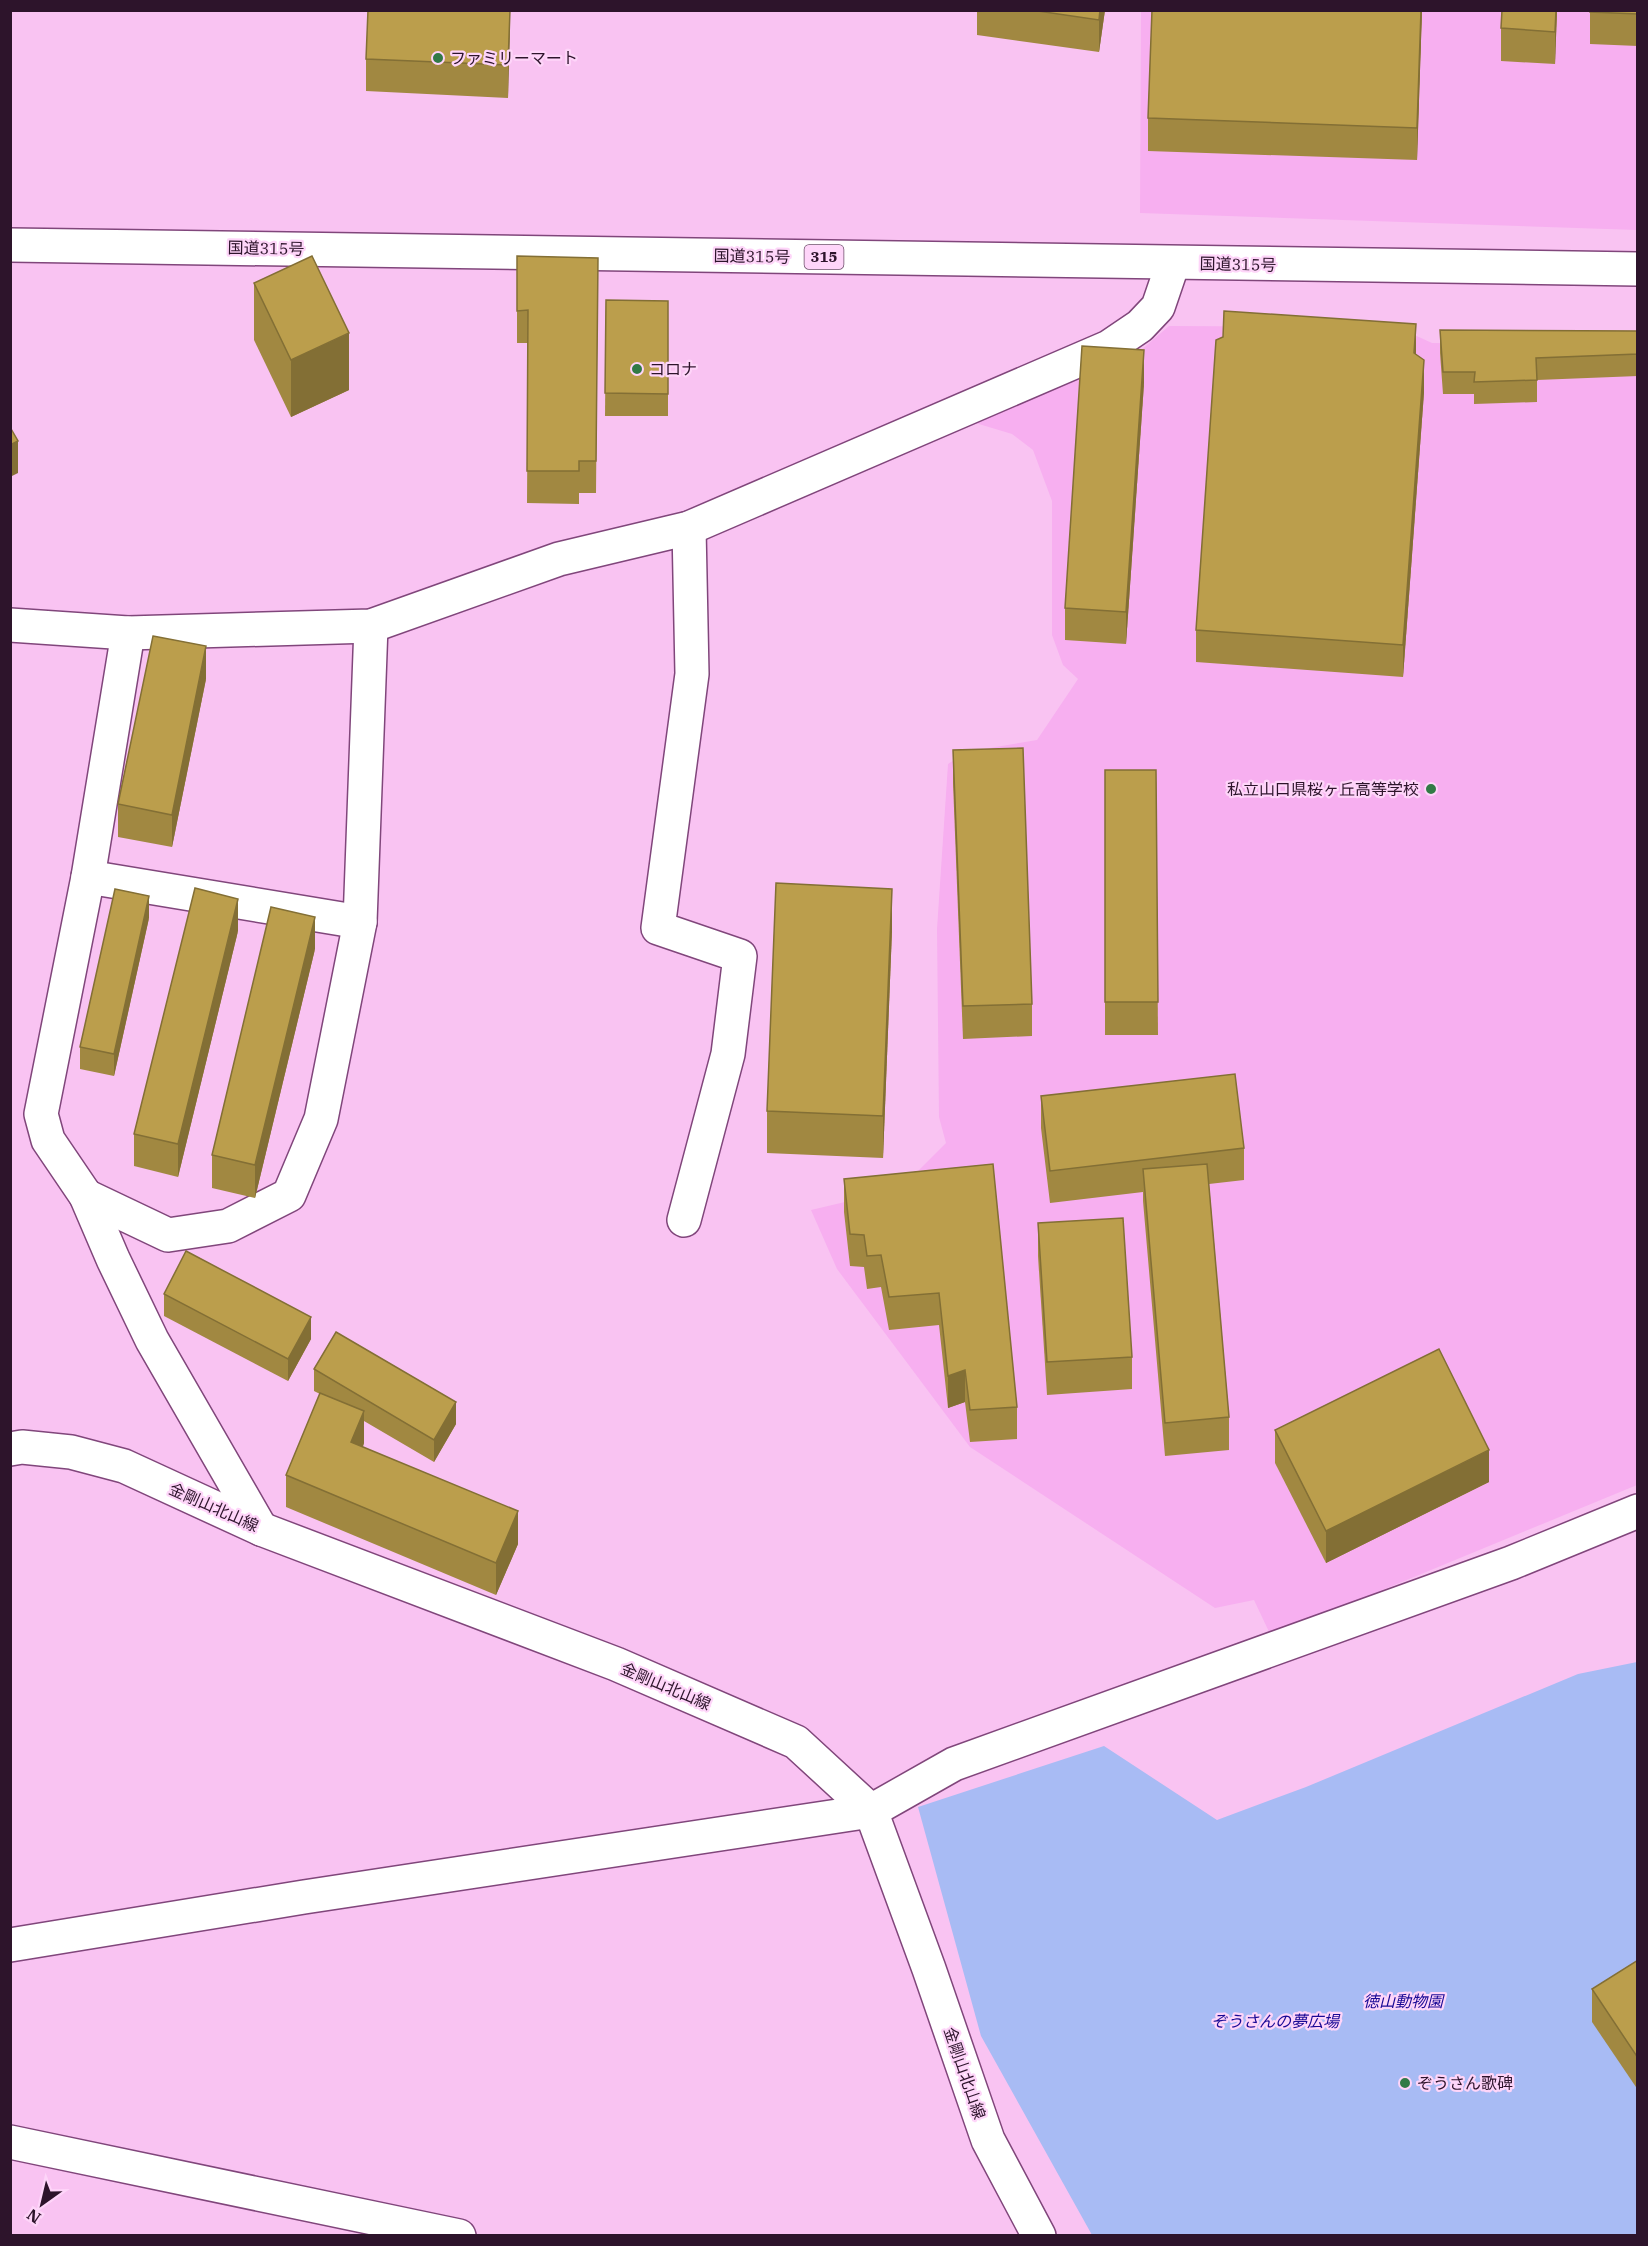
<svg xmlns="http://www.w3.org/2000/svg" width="1648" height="2246" font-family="'IBM Plex Serif','Noto Sans JP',serif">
  <rect width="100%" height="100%" fill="#f9c3f2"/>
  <g fill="#f7aff0">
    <polygon points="1141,11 1637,11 1637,230 1140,213"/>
    <polygon points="1169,326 1397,327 1432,343 1637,346 1637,1485 1271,1636 1254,1600 1215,1608 970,1447 837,1269 811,1210 900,1189 946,1143 939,1117 937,929 948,764 966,752 1037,740 1078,679 1063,665 1052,635 1052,501 1033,450 1012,434 949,415 1139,352"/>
  </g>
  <polygon fill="#a8bbf4" points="1637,1662 1637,2235 1092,2235 981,2036 918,1807 1104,1746 1217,1820 1306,1787 1578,1674"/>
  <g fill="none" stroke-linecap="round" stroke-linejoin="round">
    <g stroke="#80467b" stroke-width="36">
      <g id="street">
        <polyline points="10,625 128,633 371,626 559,559 689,528 1109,347 1140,326 1158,307 1173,263"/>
        <polyline points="128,633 88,877 41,1114 48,1140 86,1196 113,1259 152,1340 261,1529"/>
        <polyline points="88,877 360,922"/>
        <polyline points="86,1196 168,1235 228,1226 289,1195 321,1119 360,922 371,626"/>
        <polyline points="684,1220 728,1054 740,956 658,928 692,674 689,528"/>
        <polyline points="10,1449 22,1447 71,1452 124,1466 261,1529 616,1664 796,1742 871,1811 929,1969 988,2140 1039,2236"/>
        <polyline points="10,1945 304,1897 871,1811 954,1764 1511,1563 1638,1511"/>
        <polyline points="10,2142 459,2236"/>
      </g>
    </g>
    <g stroke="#80467b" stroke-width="36">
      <polyline id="highway" points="10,245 1638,269"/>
    </g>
    <use href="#street" stroke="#fff" stroke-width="33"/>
    <use href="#highway" stroke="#fff" stroke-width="33"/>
  </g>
  <g fill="#a18841">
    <polygon points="510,10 508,98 366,91 366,59"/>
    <polygon points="977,10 1105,10 1099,52 977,35"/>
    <polygon points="1152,10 1422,10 1417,160 1148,151 1148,118"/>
    <polygon points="1557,10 1555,64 1501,61 1501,28"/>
    <polygon points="1590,10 1638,10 1638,46 1590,44"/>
    <polygon points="517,256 598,258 596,493 579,493 579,504 527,503 528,343 517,343"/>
    <polygon points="254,283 349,390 291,417 254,340"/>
    <polygon points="606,300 668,301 668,416 605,416"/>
    <polygon points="1440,330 1638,331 1638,376 1537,380 1537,402 1474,404 1474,394 1443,394 1440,353"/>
    <polygon points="1416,354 1424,392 1403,677 1196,662 1196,630"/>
    <polygon points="1144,383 1126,644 1065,640 1065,608"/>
    <polygon points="206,679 172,847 118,837 118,804"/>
    <polygon points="953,750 1032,1004 1032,1036 963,1039 953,783"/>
    <polygon points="1105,770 1156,770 1158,1035 1105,1035"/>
    <polygon points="149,918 114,1076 80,1069 80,1047"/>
    <polygon points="892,930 883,1158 767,1153 767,1111"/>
    <polygon points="238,931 178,1177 134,1166 134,1134"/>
    <polygon points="315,949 255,1198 212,1188 212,1155"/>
    <polygon points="1041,1096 1244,1148 1244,1180 1209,1184 1229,1417 1229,1450 1165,1456 1143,1201 1143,1192 1050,1203 1041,1128"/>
    <polygon points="993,1164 1017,1407 1017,1439 970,1442 965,1402 948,1408 939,1325 889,1330 881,1287 867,1289 864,1267 850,1266 844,1212 844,1179"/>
    <polygon points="1038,1223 1132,1357 1132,1389 1047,1395 1038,1256"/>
    <polygon points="164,1294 311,1339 288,1381 164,1316"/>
    <polygon points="314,1369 456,1424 434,1462 364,1421 364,1443 363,1447 518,1544 496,1595 286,1507 286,1475 320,1394 314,1391"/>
    <polygon points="1275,1430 1489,1482 1326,1563 1275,1463"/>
    <polygon points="1638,1960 1638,2090 1592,2022 1592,1989"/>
  </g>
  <g fill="#836f35">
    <polygon points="510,10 510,25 508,98 508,65"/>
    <polygon points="1100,10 1105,10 1099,52 1099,20"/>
    <polygon points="1421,10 1422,10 1417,160 1417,128"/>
    <polygon points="1556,10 1557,10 1555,64 1555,32"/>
    <polygon points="1416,324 1416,356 1414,353"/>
    <polygon points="349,333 349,390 291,417 291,360"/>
    <polygon points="1144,350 1144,383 1126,644 1126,612"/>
    <polygon points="1424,360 1424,392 1403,677 1403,645"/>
    <polygon points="18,441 18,473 10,477 10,445"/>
    <polygon points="206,646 206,679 172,847 172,815"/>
    <polygon points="892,889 892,930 883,1158 883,1116"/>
    <polygon points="149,896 149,918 114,1076 114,1054"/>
    <polygon points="238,899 238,931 178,1177 178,1144"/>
    <polygon points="315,917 315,949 255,1198 255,1165"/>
    <polygon points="311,1317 311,1339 288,1381 288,1359"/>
    <polygon points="965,1370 965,1402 948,1408 948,1376"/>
    <polygon points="456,1402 456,1424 434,1462 434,1440"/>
    <polygon points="364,1411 364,1443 351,1474 351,1442"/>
    <polygon points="1489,1450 1489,1482 1326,1563 1326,1531"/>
    <polygon points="518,1511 518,1544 496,1595 496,1563"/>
  </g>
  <g fill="#bb9e4c" stroke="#836f35" stroke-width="1.5">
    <polygon points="368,10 510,10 508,65 366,59"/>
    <polygon points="1031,10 1100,10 1099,20"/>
    <polygon points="1152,10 1421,10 1417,128 1148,118"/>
    <polygon points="1502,10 1556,10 1555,32 1501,28"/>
    <polygon points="1590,10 1638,10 1638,14 1590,12"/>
    <polygon points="312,256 349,333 291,360 254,283"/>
    <polygon points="517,256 598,258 596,461 579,461 579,471 527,471 528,310 517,311"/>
    <polygon points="606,300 668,301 668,394 605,393"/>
    <polygon points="1224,311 1416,324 1414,353 1424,360 1403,645 1196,630 1216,340 1223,337"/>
    <polygon points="1440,330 1638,331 1638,354 1536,358 1537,380 1474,382 1475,372 1443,372"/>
    <polygon points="1082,346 1144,350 1126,612 1065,608"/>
    <polygon points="10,427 18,441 10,445"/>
    <polygon points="153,636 206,646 172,815 118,804"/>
    <polygon points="1023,748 1032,1004 963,1006 953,750"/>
    <polygon points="1105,770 1156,770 1158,1002 1105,1002"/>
    <polygon points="776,883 892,889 883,1116 767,1111"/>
    <polygon points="195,888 238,899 178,1144 134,1134"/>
    <polygon points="115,889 149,896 114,1054 80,1047"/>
    <polygon points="271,907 315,917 255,1165 212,1155"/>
    <polygon points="1235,1074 1244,1148 1050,1171 1041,1096"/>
    <polygon points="993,1164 1017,1407 970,1410 965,1370 948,1376 939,1293 889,1297 881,1255 867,1256 864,1235 850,1234 844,1179"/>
    <polygon points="1207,1164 1229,1417 1165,1423 1143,1169"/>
    <polygon points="1123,1218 1132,1357 1047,1362 1038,1223"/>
    <polygon points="186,1251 311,1317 288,1359 164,1294"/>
    <polygon points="336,1332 456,1402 434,1440 314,1369"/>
    <polygon points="1439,1349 1489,1450 1326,1531 1275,1430"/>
    <polygon points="320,1393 364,1411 351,1442 518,1511 496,1563 286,1475"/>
    <polygon points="1638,1960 1638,2058 1592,1989"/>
  </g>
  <g fill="#327a46" stroke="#fed5f9" stroke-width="2">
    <circle cx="438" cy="58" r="6"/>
    <circle cx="637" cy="369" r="6"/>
    <circle cx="1431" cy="789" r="6"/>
    <circle cx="1405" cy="2083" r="6"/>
  </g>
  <g text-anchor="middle" stroke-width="4.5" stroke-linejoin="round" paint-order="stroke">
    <rect fill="#fed5f9" stroke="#6c4e69" stroke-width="1.5" x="804.5" y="245" width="39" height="24" rx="4.5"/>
    <g font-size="15" font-weight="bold" fill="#2d142b">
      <text x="824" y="262">315</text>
    </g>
    <g font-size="16" fill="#2d142b" stroke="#fed5f9" text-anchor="start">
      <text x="450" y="64">ファミリーマート</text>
      <text x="649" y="375">コロナ</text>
      <text x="1419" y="795" text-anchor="end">私立山口県桜ヶ丘高等学校</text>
      <text x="1417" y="2089">ぞうさん歌碑</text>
    </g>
    <g font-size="16" fill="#2d142b" stroke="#fed5f9">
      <text transform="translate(266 248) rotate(1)" y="6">国道315号</text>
      <text transform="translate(752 256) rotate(1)" y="6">国道315号</text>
      <text transform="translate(1238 264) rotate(1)" y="6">国道315号</text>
      <text transform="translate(214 1507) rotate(24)" y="6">金剛山北山線</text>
      <text transform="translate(666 1686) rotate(23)" y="6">金剛山北山線</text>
      <text transform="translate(965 2073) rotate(71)" y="6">金剛山北山線</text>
    </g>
    <g font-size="16" font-style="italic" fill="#190995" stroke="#fed5f9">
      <text x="1403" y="2007">徳山動物園</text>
      <text x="1275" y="2027">ぞうさんの夢広場</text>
    </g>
  </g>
  <rect width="1648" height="2246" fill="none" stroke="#2d142b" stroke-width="24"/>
  <g transform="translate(42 2204) rotate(214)" stroke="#fed5f9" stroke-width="4.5" paint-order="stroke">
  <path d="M0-4.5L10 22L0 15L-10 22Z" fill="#2d142b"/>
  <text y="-9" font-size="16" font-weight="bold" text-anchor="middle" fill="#2d142b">N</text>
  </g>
</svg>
